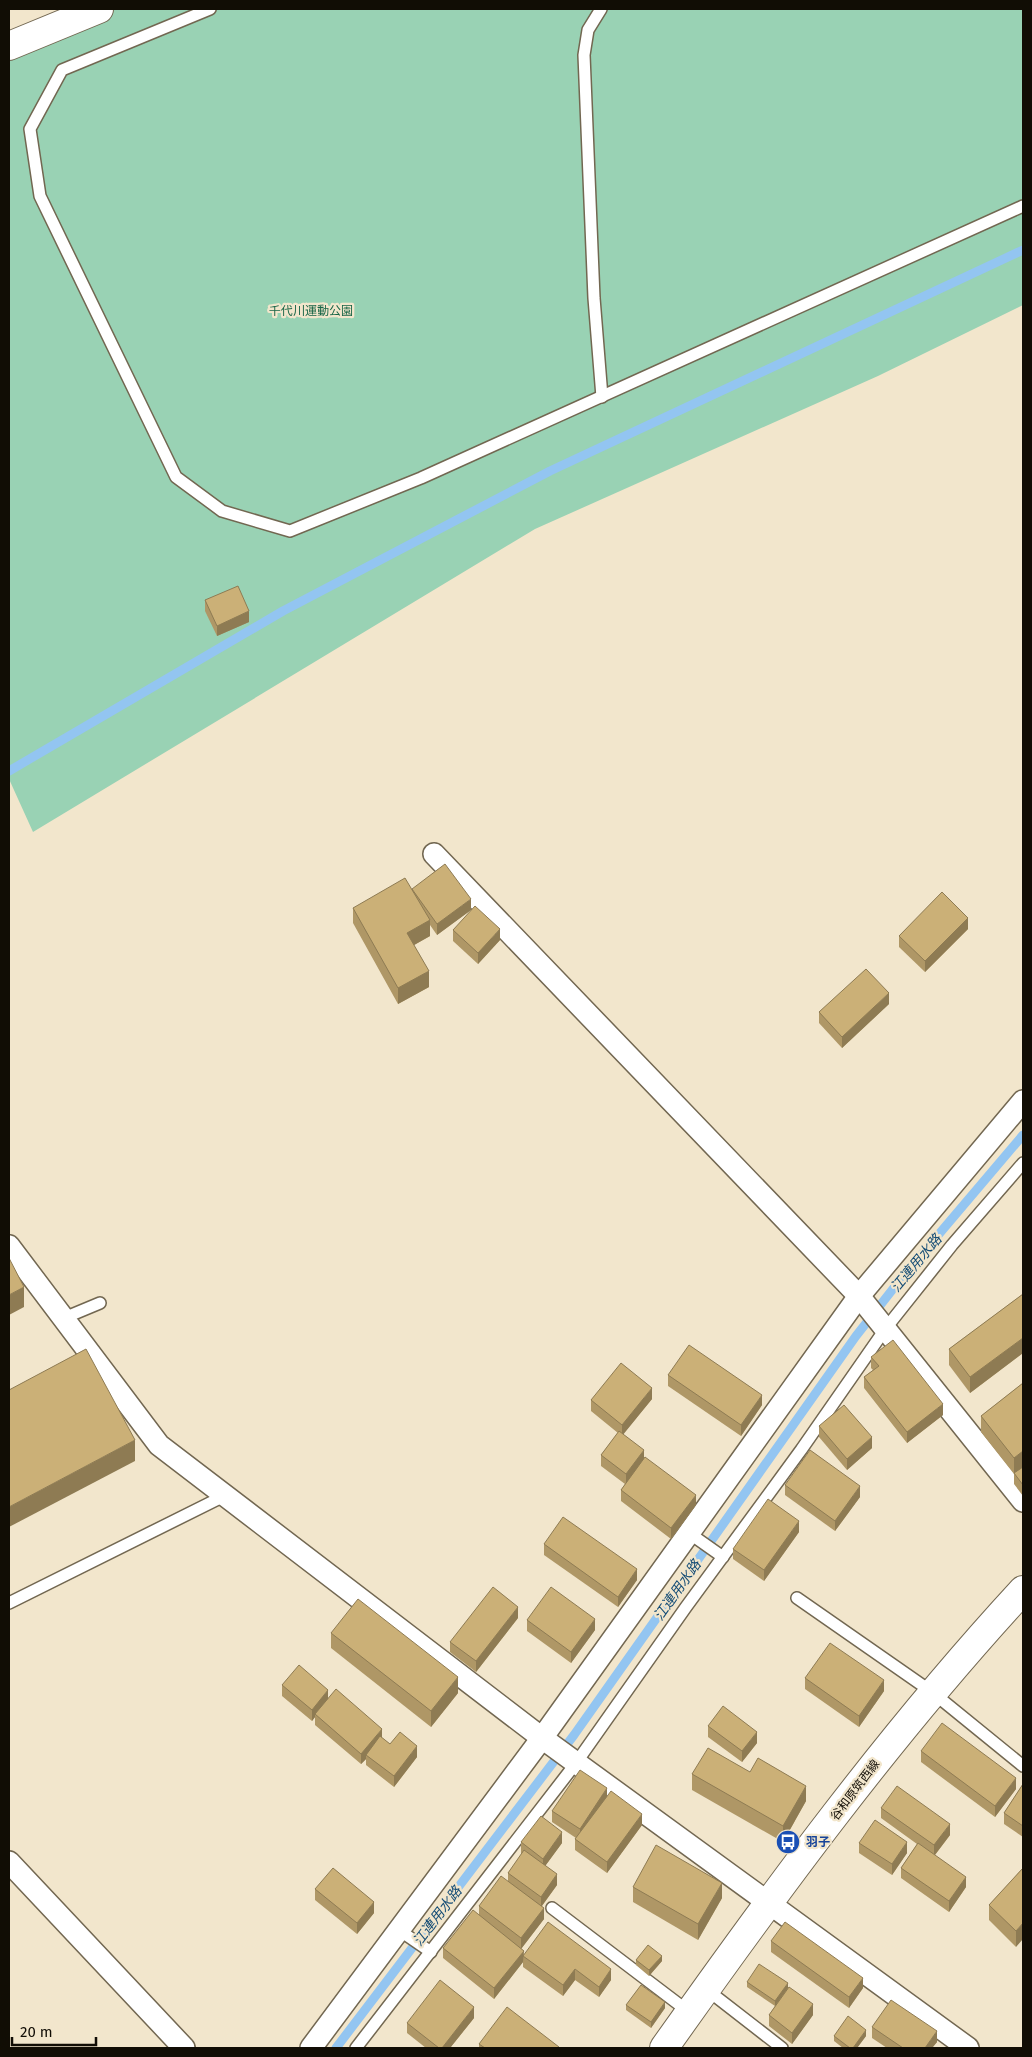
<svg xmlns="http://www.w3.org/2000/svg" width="1032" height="2057" font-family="'Fira Sans','Noto Sans JP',sans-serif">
  <rect width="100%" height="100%" fill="#f2e6cc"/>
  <polygon fill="#99d2b4" points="99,9 1023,9 1023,305 878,376 535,529 33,832 9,779 9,46"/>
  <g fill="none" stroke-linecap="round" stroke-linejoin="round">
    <g stroke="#93c5f1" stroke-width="9">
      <polyline points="9,771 283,611 550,471 1023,250"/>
      <polyline points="336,2048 574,1735 856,1336 900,1280 1023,1135"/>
    </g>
    <g stroke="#726751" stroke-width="14">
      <g id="lane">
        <polyline points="210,9 62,70 30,129 40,196 176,477 222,511 290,531 421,478 1023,206"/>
        <polyline points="601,9 588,30 584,55 594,298 602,397"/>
        <polyline points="64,1318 100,1303"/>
        <polyline points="689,1533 723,1557"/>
        <polyline points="797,1598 932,1692 1023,1766"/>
        <polyline points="9,1603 224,1496"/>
        <polyline points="552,1908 689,2012"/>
        <polyline points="399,1930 431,1952"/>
        <polyline points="706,1989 782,2048"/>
        <polyline points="356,2048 576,1763 686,1607 801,1450 886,1328 952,1245 1023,1163"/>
      </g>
    </g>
    <g stroke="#726751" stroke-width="24">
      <g id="street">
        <polyline points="434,854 859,1296 1023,1501"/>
        <polyline points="9,1246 159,1445 542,1738 968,2048"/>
        <polyline points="9,1862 184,2048"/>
        <polyline points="311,2048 542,1738 859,1296 1023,1101"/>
      </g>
    </g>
    <g stroke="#726751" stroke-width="30">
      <g id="secondary">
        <polyline points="9,46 99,9"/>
        <path d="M664 2048C776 1890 891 1733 1023 1590"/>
      </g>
    </g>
    <use href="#lane" stroke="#fff" stroke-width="11"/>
    <use href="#street" stroke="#fff" stroke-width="21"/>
    <use href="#secondary" stroke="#fff" stroke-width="28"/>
  </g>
  <g fill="#af9766">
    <polygon points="205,600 249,622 217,636 205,611"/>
    <polygon points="412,889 471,910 437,935 430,925 430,936 414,945 429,987 398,1004 353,923 353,908"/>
    <polygon points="968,929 925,972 899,947 899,936"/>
    <polygon points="453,930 500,940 478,964 453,941"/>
    <polygon points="889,1004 842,1048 819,1023 819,1012"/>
    <polygon points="1023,1294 1023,1353 970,1393 949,1365 949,1349"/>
    <polygon points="871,1357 943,1415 907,1443 864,1388 864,1377 873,1370 871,1368"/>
    <polygon points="668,1375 762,1405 741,1436 668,1386"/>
    <polygon points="1023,1383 1023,1496 1014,1484 1014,1474 981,1432 981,1416"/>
    <polygon points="652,1399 623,1434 644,1459 696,1505 671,1539 621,1501 621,1490 625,1484 601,1466 601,1455 618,1433 591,1411 591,1400"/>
    <polygon points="819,1426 872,1448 847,1470 819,1437"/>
    <polygon points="785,1485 860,1497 835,1531 785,1495"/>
    <polygon points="799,1532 764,1581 733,1559 733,1549"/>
    <polygon points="544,1544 637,1580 618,1607 544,1555"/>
    <polygon points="518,1618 476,1672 450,1652 450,1642"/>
    <polygon points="527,1620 595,1630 571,1663 527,1631"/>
    <polygon points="331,1633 458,1693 431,1727 331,1648"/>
    <polygon points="805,1678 884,1691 859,1727 805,1689"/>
    <polygon points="282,1685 328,1698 390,1744 417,1757 394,1787 366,1765 366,1759 361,1764 315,1725 315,1717 312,1721 282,1696"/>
    <polygon points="708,1726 757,1743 742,1762 708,1737"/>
    <polygon points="921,1751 1016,1789 995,1817 921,1762"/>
    <polygon points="750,1772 806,1801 783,1842 692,1790 692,1774"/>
    <polygon points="1023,1784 1023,1837 1004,1824 1004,1813"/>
    <polygon points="607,1796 642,1825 607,1873 575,1850 575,1839 576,1838 552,1822 552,1811"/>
    <polygon points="881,1808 950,1835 935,1855 966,1887 949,1912 901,1878 901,1868 917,1844 881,1818"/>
    <polygon points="521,1842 562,1843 545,1866 557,1885 542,1906 544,1919 521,1949 524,1955 611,1980 599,1997 575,1980 563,1996 523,1967 523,1962 494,1999 443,1958 443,1948 479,1915 479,1906 508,1881 508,1873 522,1854 521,1853"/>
    <polygon points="859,1843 907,1853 892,1875 859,1853"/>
    <polygon points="1023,1868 1016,1947 989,1920 989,1905"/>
    <polygon points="633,1887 722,1898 698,1940 633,1902"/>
    <polygon points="315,1889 374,1913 357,1934 315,1900"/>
    <polygon points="771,1941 863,1988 849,2008 771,1952"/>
    <polygon points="636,1960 662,1961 649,1976 636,1965"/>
    <polygon points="747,1982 788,1988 813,2015 792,2044 769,2026 769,2015 775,2006 747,1987"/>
    <polygon points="626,2005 665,2008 651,2028 626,2010"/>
    <polygon points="474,2018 450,2048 426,2048 407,2033 407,2023"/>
    <polygon points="872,2027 937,2042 932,2048 887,2048 872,2038"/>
    <polygon points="834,2036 866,2036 857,2048 843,2048 834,2041"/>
    <polygon points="479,2044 559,2048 479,2048"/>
  </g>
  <g fill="#8e7b53">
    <polygon points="249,611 249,622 217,636 217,626"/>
    <polygon points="471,899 471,910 437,935 437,924"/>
    <polygon points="968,918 968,929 925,972 925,961"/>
    <polygon points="430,920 430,936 407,949 407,933"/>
    <polygon points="500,929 500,940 478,964 478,953"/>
    <polygon points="429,971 429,987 398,1004 398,988"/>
    <polygon points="889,993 889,1004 842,1048 842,1037"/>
    <polygon points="24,1287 24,1307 9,1315 9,1295"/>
    <polygon points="1023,1338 1023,1353 970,1393 970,1377"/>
    <polygon points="652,1388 652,1399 622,1436 622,1425"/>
    <polygon points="762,1395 762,1405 741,1436 741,1425"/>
    <polygon points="943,1404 943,1415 907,1443 907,1432"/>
    <polygon points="872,1437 872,1448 847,1470 847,1459"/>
    <polygon points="135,1440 135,1461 9,1527 9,1507"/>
    <polygon points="644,1450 644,1460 626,1484 626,1474"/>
    <polygon points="1023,1451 1023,1467 1014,1474 1014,1458"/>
    <polygon points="860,1486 860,1497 835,1531 835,1521"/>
    <polygon points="696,1495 696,1505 671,1539 671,1528"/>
    <polygon points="799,1521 799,1532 764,1581 764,1570"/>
    <polygon points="637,1569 637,1580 618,1607 618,1597"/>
    <polygon points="518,1607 518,1618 476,1672 476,1661"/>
    <polygon points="595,1619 595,1630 571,1663 571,1652"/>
    <polygon points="458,1677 458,1693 431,1727 431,1711"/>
    <polygon points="884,1680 884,1691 859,1727 859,1716"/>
    <polygon points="328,1690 328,1701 315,1714 315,1717 312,1721 312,1710"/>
    <polygon points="382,1729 382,1740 366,1755 366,1759 361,1764 361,1754"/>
    <polygon points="757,1732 757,1743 742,1762 742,1751"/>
    <polygon points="417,1746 417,1757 394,1787 394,1776"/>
    <polygon points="1016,1778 1016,1789 995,1817 995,1806"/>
    <polygon points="806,1786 806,1801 783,1842 783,1826"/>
    <polygon points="607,1788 607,1799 580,1840 580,1829"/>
    <polygon points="642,1814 642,1825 607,1873 607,1862"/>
    <polygon points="950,1824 950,1835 934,1856 934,1845"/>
    <polygon points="562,1832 562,1843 543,1869 543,1859"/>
    <polygon points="907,1842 907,1853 892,1875 892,1864"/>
    <polygon points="557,1874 557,1885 541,1907 541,1897"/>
    <polygon points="966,1877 966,1887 949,1912 949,1901"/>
    <polygon points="722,1883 722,1898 698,1940 698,1924"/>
    <polygon points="374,1902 374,1913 357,1934 357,1923"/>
    <polygon points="544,1908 544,1919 521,1949 521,1938"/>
    <polygon points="1023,1923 1023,1939 1016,1947 1016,1931"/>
    <polygon points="524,1951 523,1962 494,1999 494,1988"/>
    <polygon points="662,1956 662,1961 649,1976 649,1970"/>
    <polygon points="575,1969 575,1980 563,1996 563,1985"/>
    <polygon points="611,1969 611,1980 599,1997 599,1987"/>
    <polygon points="863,1978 863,1988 849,2008 849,1997"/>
    <polygon points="788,1983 788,1988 775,2006 775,2001"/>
    <polygon points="665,2002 665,2008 651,2028 651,2022"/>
    <polygon points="813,2004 813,2015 792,2044 792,2033"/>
    <polygon points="474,2007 474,2018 450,2048 442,2048"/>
    <polygon points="866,2030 866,2036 857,2048 853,2048"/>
    <polygon points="937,2031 937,2042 932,2048 925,2048"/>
  </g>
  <g fill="#cbb077" stroke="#8e7b53">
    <polygon points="238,586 249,611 217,626 205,600"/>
    <polygon points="445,864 471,899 437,924 412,889"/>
    <polygon points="405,878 430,920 407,933 429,971 398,988 353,908"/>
    <polygon points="942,892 968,918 925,961 899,936"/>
    <polygon points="475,906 500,929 478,953 453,930"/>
    <polygon points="866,969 889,993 842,1037 819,1012"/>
    <polygon points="9,1258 24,1287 9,1295"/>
    <polygon points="1023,1294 1023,1338 970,1377 949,1349"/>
    <polygon points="893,1340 943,1404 907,1432 864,1377 879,1366 871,1357"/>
    <polygon points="689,1345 762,1395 741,1425 668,1375"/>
    <polygon points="86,1349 135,1440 9,1507 9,1390"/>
    <polygon points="621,1363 652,1388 622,1425 591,1400"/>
    <polygon points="1023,1383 1023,1451 1014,1458 981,1416"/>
    <polygon points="844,1405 872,1437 847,1459 819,1426"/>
    <polygon points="619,1431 644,1450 626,1474 601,1455"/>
    <polygon points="810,1450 860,1486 835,1521 785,1485"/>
    <polygon points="645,1457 696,1495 671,1528 621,1490"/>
    <polygon points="1023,1467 1023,1485 1014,1473"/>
    <polygon points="768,1499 799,1521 764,1570 733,1549"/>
    <polygon points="563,1517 637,1569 618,1597 544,1544"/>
    <polygon points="493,1587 518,1607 476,1661 450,1642"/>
    <polygon points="551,1587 595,1619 571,1652 527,1620"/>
    <polygon points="358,1599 458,1677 431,1711 331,1633"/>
    <polygon points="830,1643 884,1680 859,1716 805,1678"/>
    <polygon points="299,1665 328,1690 312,1710 282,1685"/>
    <polygon points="336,1689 382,1729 361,1754 315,1714"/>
    <polygon points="723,1706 757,1732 742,1751 708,1726"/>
    <polygon points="942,1723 1016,1778 995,1806 921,1751"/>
    <polygon points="400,1732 417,1746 394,1776 366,1755 380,1736 390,1744"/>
    <polygon points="708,1748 750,1772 758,1758 806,1786 783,1826 692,1774"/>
    <polygon points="580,1770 607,1788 580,1829 552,1811"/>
    <polygon points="1023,1784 1023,1826 1004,1813"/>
    <polygon points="897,1786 950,1824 934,1845 881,1808"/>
    <polygon points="611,1791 642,1814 607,1862 575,1839"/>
    <polygon points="541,1816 562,1832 543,1859 521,1842"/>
    <polygon points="875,1820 907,1842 892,1864 859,1843"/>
    <polygon points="918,1843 966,1877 949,1901 901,1868"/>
    <polygon points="656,1845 722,1883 698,1924 633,1887"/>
    <polygon points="524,1850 557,1874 541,1897 508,1873"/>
    <polygon points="333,1868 374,1902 357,1923 315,1889"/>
    <polygon points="1023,1868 1023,1923 1016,1931 989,1905"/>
    <polygon points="501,1876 544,1908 521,1938 479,1906"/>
    <polygon points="473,1910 524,1951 494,1988 443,1948"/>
    <polygon points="548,1922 611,1969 599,1987 575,1969 563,1985 523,1956"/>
    <polygon points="785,1922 863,1978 849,1997 771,1941"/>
    <polygon points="648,1945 662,1956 649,1970 636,1960"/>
    <polygon points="759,1964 788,1983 775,2001 747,1982"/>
    <polygon points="440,1980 474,2007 442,2048 439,2048 407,2023"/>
    <polygon points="641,1985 665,2002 651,2022 626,2005"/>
    <polygon points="789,1987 813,2004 792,2033 769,2015"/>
    <polygon points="891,2000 937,2031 925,2048 903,2048 872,2027"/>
    <polygon points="507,2007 559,2047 558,2048 485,2048 479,2044"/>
    <polygon points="848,2016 866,2030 853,2048 850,2048 834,2036"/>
  </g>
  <defs>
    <g id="bus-disc" transform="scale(1.25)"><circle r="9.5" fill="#1a4fb4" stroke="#f2e6cc"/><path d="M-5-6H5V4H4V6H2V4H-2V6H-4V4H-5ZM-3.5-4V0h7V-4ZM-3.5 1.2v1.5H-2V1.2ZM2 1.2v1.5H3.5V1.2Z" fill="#fff"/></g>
  </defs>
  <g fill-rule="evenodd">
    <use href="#bus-disc" x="788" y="1842"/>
  </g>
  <g text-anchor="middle" stroke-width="4.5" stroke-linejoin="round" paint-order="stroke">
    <g font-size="12" fill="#186546" stroke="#f2e6cc">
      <text x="311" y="315">千代川運動公園</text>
    </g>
    <g font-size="12" fill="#110d05" stroke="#f2e6cc">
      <text transform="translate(855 1790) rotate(-53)" y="4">谷和原筑西線</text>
    </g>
    <g font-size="12" font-weight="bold" fill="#164399" stroke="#f2e6cc" text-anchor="start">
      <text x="806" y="1846">羽子</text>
    </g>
    <g font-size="14" font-style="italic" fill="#154d76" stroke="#f2e6cc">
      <text transform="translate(916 1263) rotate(-50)" y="5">江連用水路</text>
      <text transform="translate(677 1590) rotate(-55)" y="5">江連用水路</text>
      <text transform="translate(437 1916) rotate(-53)" y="5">江連用水路</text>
    </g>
  </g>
  <rect width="1032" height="2057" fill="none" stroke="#110d05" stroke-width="20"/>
  <path d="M12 2037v8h84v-8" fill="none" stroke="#110d05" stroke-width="2.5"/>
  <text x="20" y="2037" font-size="15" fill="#110d05" stroke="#f2e6cc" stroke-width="4" paint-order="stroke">20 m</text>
</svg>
